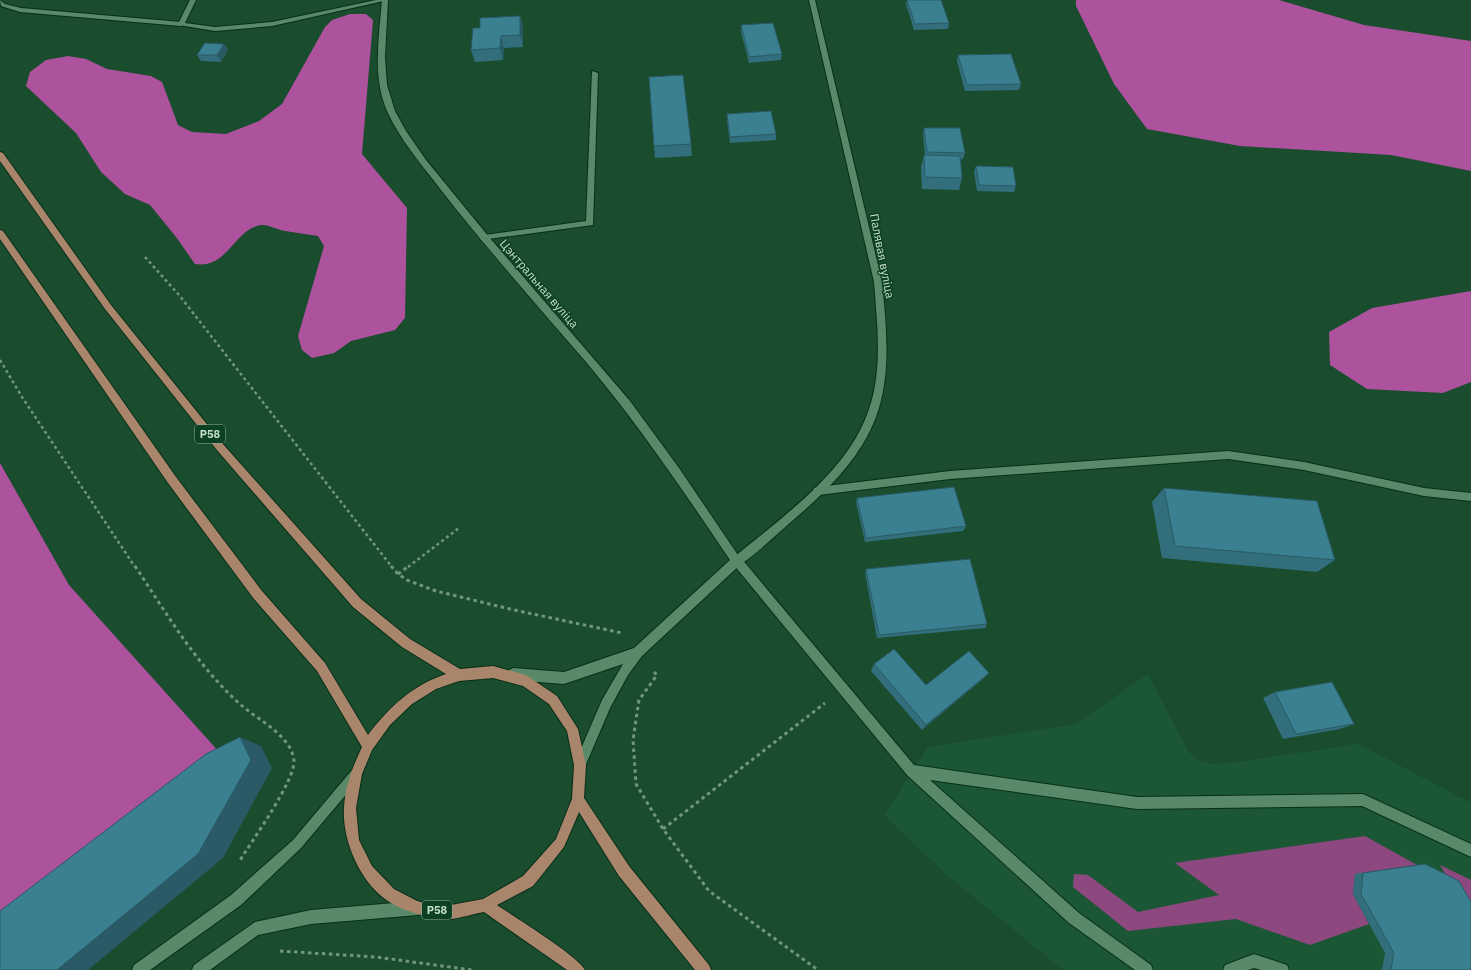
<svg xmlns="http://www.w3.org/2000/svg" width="1471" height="970" font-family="'IBM Plex Sans',sans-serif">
  <rect width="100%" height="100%" fill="#1a4c2e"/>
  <polygon fill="#1c5735" points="1148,674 1188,751 1198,760 1211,764 1230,763 1359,744 1471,803 1471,970 1063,970 948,876 884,815 928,747 1075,724"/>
  <g fill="#8d4880">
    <polygon points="1365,836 1417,865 1355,874 1353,894 1369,924 1310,945 1236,919 1128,931 1073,887 1074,874 1088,875 1138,912 1219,895 1175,863"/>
    <polygon points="1440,865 1471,880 1471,919"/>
  </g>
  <g fill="#ad529d">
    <polygon points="1076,0 1279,0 1364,25 1471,41 1471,171 1391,155 1240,146 1147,129 1114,84 1076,6"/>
    <path d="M350 14H366L373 20 362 154 407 208 405 318 395 330 351 341 334 353 312 358 302 350 298 336 324 246 318 236C307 234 296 233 285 231 278 230 268 224 261 225 234 229 228 269 195 264L176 237 150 205 125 194 101 172 76 133 26 86 30 72 46 60 68 56 86 59 107 69 151 76 162 82 178 125 192 132 226 134 259 121 282 104 325 27 332 20Z"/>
    <polygon points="1471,291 1471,382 1443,393 1367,389 1330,365 1329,332 1372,308"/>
    <polygon points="0,463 69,585 229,763 0,940"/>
  </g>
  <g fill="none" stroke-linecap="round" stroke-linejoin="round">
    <g stroke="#082f19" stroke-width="2">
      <g id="service">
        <polygon points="0,0 5,4 21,8 181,22 184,24 181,26 20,12 1,6"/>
        <polygon points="592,71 598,73 593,225 481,240 480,238 484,235 586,221"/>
        <polygon points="1228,451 1304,462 1424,488 1471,493 1471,501 1424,496 1304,470 1228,459 950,479 818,495 814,494 813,491 814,488 818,487 950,471"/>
        <polygon points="737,556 741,558 914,765 1137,797 1363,794 1471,844 1471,857 1362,806 1137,809 930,780 1079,913 1151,965 1153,970 1135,970 1069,923 907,775 733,564 732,561 733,558"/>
        <polygon points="1254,954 1287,965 1289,970 1261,970 1254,968 1248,970 1223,970 1225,965"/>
      </g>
    </g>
    <g stroke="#082f19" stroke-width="2">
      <g id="minor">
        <polygon points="190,0 196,0 185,23 215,27 272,22 376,0 388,0 272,26 215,31 179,25 178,24"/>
        <path d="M809 0H815L882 282C886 323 891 368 879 408 865 455 827 491 791 522 779 532 749 561 737 566L733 564 732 561 733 558C782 517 849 471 869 409 883 369 877 323 874 282Z"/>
      </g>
    </g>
    <g stroke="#082f19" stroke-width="2">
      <g id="tertiary">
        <path d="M382 0H388L385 57 387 85 395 111 406 131 426 160 489 237 630 401 679 468 742 561 741 564 642 656 628 675 610 708 584 769 580 771 576 769 574 765 602 700 623 664 564 684 513 680 509 678 507 674 509 670 513 668 564 672 634 648 730 560C684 492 639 425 586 362 537 305 487 249 441 190 422 165 400 140 387 111 372 76 379 37 382 0Z"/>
        <polygon points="356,768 360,770 362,774 360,778 301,848 241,905 150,970 132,970 134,965 231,895 293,840 352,770"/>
        <polygon points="418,901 423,903 425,908 423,913 418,915 311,924 258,935 210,970 192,970 194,965 255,922 311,910"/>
      </g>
    </g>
    <g stroke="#082f19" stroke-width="2">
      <path id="primary" d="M0 152 3 153 111 305 222 443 361 599 410 639 460 669 493 666 526 675 557 696 578 729 586 765 584 798 629 866 709 965 711 970H695L619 876 579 812 564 847 533 886 497 905C513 916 579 957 585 970H567L484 912C473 914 461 918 451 919 430 919 401 911 385 899 359 880 342 839 344 808 345 786 353 766 362 747L317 671 254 599 168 483 0 239V230L3 231 176 477 262 591 325 663 368 735C389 707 413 685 446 674L402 647 353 607 216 449 105 309 0 161ZM493 678 523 686 549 704 567 731 574 765 572 799 556 839 523 876 483 899 451 905 419 902 394 889 372 866 359 840 356 808 362 774 372 750 390 725 412 704 436 689 459 681Z"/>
    </g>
    <g stroke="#71977f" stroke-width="2.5" stroke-dasharray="3 3" stroke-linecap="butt">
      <polyline points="145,257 179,295 392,567"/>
      <polyline points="0,360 22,397 135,567"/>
      <polyline points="408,567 459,528"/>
    </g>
    <g stroke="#71977f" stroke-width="3" stroke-dasharray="3.5 3.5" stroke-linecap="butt">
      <path d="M135 566C167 614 197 666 241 705 258 720 292 736 294 761 295 781 251 842 239 862"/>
      <polyline points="391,566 398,574 407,580 436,591 514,610 622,633"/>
      <polyline points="398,574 409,566"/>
      <polyline points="654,672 657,675 639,700 633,740 636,784 663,829 709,891 818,970"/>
      <polyline points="663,829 825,703"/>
      <polyline points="280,951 376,957 472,970"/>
    </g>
    <use href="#service" fill="#588968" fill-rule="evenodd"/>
    <use href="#minor" fill="#588968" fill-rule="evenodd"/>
    <use href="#tertiary" fill="#588968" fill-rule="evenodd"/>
    <use href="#primary" fill="#a9866b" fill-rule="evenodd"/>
  </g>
  <g fill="#326e7c">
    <polygon points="907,0 941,0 949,23 948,29 914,30 906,4"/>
    <polygon points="520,16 523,28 523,47 504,48 503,60 475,62 471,50 480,28"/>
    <polygon points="741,25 782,54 781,60 749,63 741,32"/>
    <polygon points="224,44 228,50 221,62 201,61 197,55"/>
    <polygon points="958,55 1021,84 1019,90 965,91 957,61"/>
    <polygon points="727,114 776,134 776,140 730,143 727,121"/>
    <polygon points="924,128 965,153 963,159 961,159 962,178 959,190 922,189 921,167 924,155 925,155 923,134"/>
    <polygon points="691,144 692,156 655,158 654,146"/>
    <polygon points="976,166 1016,186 1014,192 977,191 974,172"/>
    <polygon points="1164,488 1335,560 1317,572 1162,558 1152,502"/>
    <polygon points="857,498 966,526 963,531 865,542 856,502"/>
    <polygon points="866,569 987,624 985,628 877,638 865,573"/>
    <polygon points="874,664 926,685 989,673 983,679 922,730 871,671"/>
    <polygon points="1275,692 1354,724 1340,729 1283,739 1263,698"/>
    <polygon points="1417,865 1471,970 1382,970 1385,953 1353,894 1355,874"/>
  </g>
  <g fill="#295a65">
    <polygon points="520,16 523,28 523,47 520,35"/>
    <polygon points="501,36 504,48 503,60 500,48"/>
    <polygon points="224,44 228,50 221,62 217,55"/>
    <polygon points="989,673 983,679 922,730 926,725"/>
    <polygon points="240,737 261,746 272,768 223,858 88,970 57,970"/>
  </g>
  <g fill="#3a8090" stroke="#295a65">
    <polygon points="907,0 941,0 949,23 915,24"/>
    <polygon points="520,16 520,35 501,36 500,48 471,50 473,28 480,28 480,18"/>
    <polygon points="773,23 782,54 749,57 741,25"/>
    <polygon points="205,43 224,44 217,55 197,55"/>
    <polygon points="1011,54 1021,84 967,85 958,55"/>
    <polygon points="683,75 691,144 654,146 649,77"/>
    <polygon points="771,111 776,134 730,137 727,114"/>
    <polygon points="924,128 960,128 965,153 927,152"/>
    <polygon points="924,155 960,156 962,178 925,177"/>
    <polygon points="976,166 1013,167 1016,186 979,185"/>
    <polygon points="954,487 966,526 866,538 857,498"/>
    <polygon points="1164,488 1317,501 1335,560 1175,546"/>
    <polygon points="970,559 987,624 879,635 866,569"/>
    <polygon points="894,649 926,685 969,651 989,673 926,725 874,664"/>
    <polygon points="1332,682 1354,724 1296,734 1275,692"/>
    <polygon points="240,737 251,760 198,854 57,970 0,970 0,911 206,754"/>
    <polygon points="1425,864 1459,881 1471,902 1471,970 1391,970 1394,953 1361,894 1363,873"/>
  </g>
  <g text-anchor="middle" stroke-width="3" stroke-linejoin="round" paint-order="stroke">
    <g fill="#0d4124" stroke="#8daf9a" stroke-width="1">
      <rect x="195" y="425" width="30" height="18" rx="3"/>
      <rect x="422" y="901" width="30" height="18" rx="3"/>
    </g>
    <g font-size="11" font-weight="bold" fill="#c4decc">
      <text x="210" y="438">Р58</text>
      <text x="437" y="914">Р58</text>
    </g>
    <g font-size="12" fill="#c4decc" stroke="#0d4124">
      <text transform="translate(882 256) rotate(79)" y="4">Палявая вуліца</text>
      <text transform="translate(539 284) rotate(49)" y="4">Цэнтральная вуліца</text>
    </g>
  </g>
</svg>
